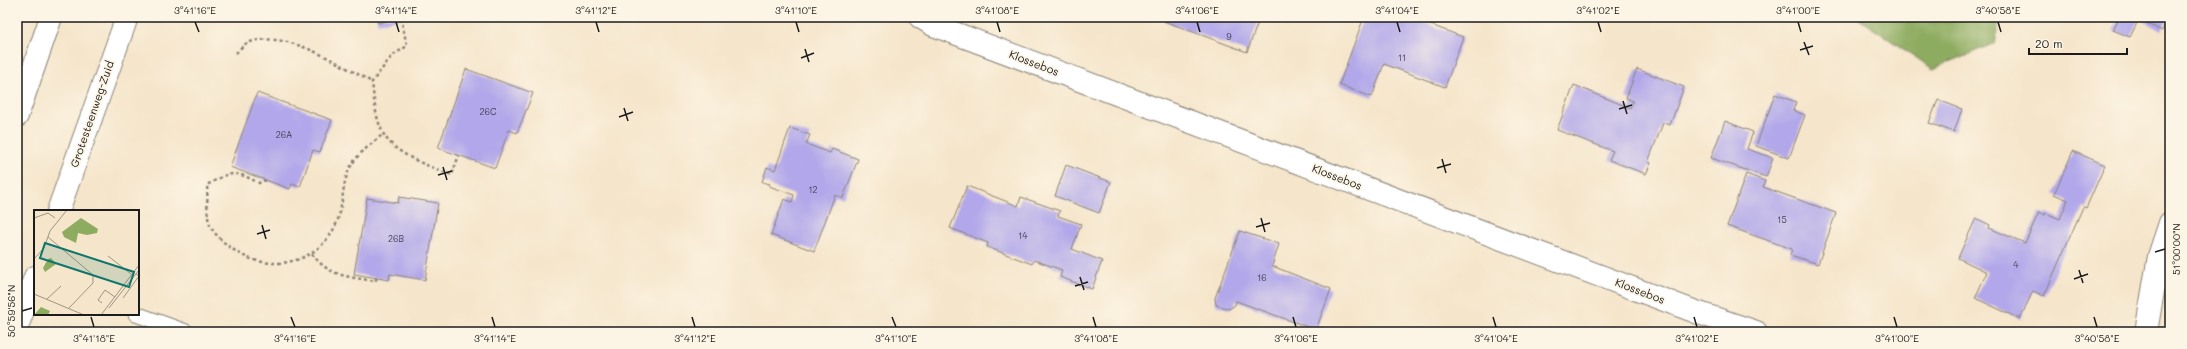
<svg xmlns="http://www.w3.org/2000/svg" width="2187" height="349" font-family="Mali,sans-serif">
  <rect width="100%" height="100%" fill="#fcf5e5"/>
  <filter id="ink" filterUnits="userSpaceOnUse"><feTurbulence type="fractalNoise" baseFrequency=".025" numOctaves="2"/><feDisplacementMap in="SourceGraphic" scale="8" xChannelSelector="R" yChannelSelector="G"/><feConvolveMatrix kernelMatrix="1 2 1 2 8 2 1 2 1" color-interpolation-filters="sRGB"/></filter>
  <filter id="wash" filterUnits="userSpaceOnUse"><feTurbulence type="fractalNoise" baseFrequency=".012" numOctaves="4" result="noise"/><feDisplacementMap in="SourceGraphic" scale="16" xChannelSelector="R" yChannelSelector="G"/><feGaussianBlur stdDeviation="0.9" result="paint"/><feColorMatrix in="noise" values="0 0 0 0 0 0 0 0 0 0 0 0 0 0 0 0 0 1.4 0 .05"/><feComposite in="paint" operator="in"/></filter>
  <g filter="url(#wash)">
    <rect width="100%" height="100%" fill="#f5e5ca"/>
    <polygon fill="#8eac60" stroke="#55643e" points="1856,17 2000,17 1995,43 1933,69"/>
    <g id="blocks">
      <g fill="#b1a7ea">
        <polygon points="376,17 402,17 402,18 378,23"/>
        <polygon points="1166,17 1260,17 1247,52 1164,21"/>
        <polygon points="1364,17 1409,17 1463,37 1445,87 1384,64 1372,97 1339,85"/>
        <polygon points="2119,17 2168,17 2162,31 2139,19 2130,37 2113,30"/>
        <polygon points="466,69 533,93 517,133 509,130 495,168 438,148"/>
        <polygon points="1637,69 1684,87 1670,125 1663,123 1648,162 1651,163 1646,174 1609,160 1613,151 1557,130 1574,85 1630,108 1633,101 1626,98"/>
        <polygon points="257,93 332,120 320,152 313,150 300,187 292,184 290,189 230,167"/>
        <polygon points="1775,94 1796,102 1793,110 1805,115 1789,158 1756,146"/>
        <polygon points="1938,100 1962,109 1954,132 1929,123"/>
        <polygon points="1725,121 1753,132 1747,149 1773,158 1766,177 1711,158"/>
        <polygon points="790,128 810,135 806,144 830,153 832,149 858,159 843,198 835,195 814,251 771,235 784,199 792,202 794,195 769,186 770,184 762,182 767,167 775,170"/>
        <polygon points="2073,151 2105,165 2086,208 2083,207 2044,296 2033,291 2020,319 1975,298 1987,272 1958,258 1976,218 1990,225 1989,228 2025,243 2039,212 2045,215 2046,213 2060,219 2068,200 2054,194"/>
        <polygon points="1066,165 1111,182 1099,213 1055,196"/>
        <polygon points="1746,174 1765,181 1763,187 1836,213 1818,264 1790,255 1792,249 1727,226"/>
        <polygon points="967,186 1018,206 1021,197 1060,211 1058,216 1081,224 1072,249 1102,261 1092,289 1060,277 1062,270 1034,260 1032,264 987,247 988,243 950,228"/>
        <polygon points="399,197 438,203 425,280 390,274 389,280 354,274 367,198 398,203"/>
        <polygon points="1240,231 1279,244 1272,266 1331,289 1316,330 1236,301 1235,305 1229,309 1216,305 1215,298"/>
      </g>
    </g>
  </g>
  <g filter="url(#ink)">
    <use href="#blocks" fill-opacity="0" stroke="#888073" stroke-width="1"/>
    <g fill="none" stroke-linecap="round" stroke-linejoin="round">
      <g stroke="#888073" stroke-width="17">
        <polyline id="lane" points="136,314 186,332"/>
      </g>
      <g stroke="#888073" stroke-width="24">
        <g id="street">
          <polyline points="920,17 933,25 1696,312 1756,332"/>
          <polyline points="2146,332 2159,256 2170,223"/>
        </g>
      </g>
      <g stroke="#888073" stroke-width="24">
        <g id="highway">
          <polyline points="17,116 51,17"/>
          <polyline points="58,211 127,17"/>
          <polyline points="17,327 35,277"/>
        </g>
      </g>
      <g stroke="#888073" stroke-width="2.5" stroke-dasharray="3 3" stroke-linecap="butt">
        <path d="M401 18 407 46 392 56 372 82C374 99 375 117 383 133 394 155 431 167 452 175L459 155"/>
        <path d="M236 53C239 50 243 45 247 43 286 28 340 65 372 82"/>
        <path d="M266 180 259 183C234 170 231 171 207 185 208 195 206 217 210 225 216 238 233 251 246 257 281 272 322 259 337 222 344 204 341 184 351 166 358 153 372 144 383 134"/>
        <path d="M312 254C329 277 350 277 376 281V278"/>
      </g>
      <use href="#lane" stroke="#fff" stroke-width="15"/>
      <use href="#street" stroke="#fff" stroke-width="22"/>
      <use href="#highway" stroke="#fff" stroke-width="22"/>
    </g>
  </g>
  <path fill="none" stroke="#1c1c1c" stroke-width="1.5" d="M195 22 199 32M396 22 399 32M596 22 599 32M796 22 799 32M997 22 1000 32M1197 22 1200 32M1397 22 1400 32M1598 22 1601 32M1798 22 1801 32M1998 22 2001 32M1804 42 1809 55M805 49 809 62M1800 50 1813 46M801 58 814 53M1623 101 1627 114M624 108 628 121M1619 109 1632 105M619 117 633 112M1442 159 1446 173M443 167 447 180M1437 168 1451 164M438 175 452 171M1261 218 1265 232M262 225 266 239M1256 227 1270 223M257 234 270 230M2155 252 2165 249M2079 270 2083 283M1080 277 1084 290M2074 279 2088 274M1075 286 1088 282M22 311 32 308M91 317 94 327M291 317 295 327M492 317 495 327M692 317 695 327M892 317 896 327M1093 317 1096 327M1293 317 1296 327M1493 317 1496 327M1694 317 1697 327M1894 317 1897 327M2094 317 2097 327"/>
  <g text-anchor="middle" stroke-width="3.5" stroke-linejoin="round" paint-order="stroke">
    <g font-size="9" fill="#413f50">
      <text x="1229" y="40">9</text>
      <text x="1402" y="61">11</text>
      <text x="488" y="115">26C</text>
      <text x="284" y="138">26A</text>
      <text x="813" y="193">12</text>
      <text x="1782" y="223">15</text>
      <text x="1023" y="239">14</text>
      <text x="396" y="242">26B</text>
      <text x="2016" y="268">4</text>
      <text x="1262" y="281">16</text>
    </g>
    <g font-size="11" fill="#1c1c1c" stroke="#fcf5e5">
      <text transform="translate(1034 63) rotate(21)" y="4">Klossebos</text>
      <text transform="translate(92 114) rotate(-71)" y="4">Grotesteenweg-Zuid</text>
      <text transform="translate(1337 177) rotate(21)" y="4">Klossebos</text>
      <text transform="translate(1640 291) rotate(21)" y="4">Klossebos</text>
    </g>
  </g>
  <g transform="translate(34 210)">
    <rect width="105" height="105" fill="#f5e5ca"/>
    <path d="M47 8 64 19 63 23 53 25 44 23 42 33 30 27 28 22ZM17 48 22 54 11 62 9 58 14 49ZM7 97 16 101 14 105H0Z" fill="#8eac60"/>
    <path fill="none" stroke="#9e9584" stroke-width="1" d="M0 8 14 3 21 8M14 27 59 65V73L35 98M74 46 97 64M0 49 10 38 16 21 33 0M0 84 50 105M89 88 105 66 102 64M13 89 27 76 25 78M68 93 64 90 71 80 81 87M75 98 105 60M67 105 105 55"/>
    <path fill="#0f766e" fill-opacity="0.15" stroke="#0f766e" stroke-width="2" d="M11 33 100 62 95 77 6 48Z"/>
    <rect width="105" height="105" fill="none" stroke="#1c1c1c" stroke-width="2"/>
  </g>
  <rect width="2187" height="349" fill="none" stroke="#fcf5e5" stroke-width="44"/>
  <path d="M2029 48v6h98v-6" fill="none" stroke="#1c1c1c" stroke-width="2"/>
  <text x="2035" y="48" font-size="12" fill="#1c1c1c" stroke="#fcf5e5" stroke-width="3" paint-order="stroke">20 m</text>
  <rect x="22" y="22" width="2143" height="305" fill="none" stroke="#1c1c1c" stroke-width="1.5"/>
  <g font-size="10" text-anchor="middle" fill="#1c1c1c">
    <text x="195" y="14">3°41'16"E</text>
    <text x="396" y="14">3°41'14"E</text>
    <text x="596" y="14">3°41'12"E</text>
    <text x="796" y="14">3°41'10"E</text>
    <text x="997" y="14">3°41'08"E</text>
    <text x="1197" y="14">3°41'06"E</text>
    <text x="1397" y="14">3°41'04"E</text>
    <text x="1598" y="14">3°41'02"E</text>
    <text x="1798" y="14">3°41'00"E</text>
    <text x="1998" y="14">3°40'58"E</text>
    <text transform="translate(2176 249) rotate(-90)" y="4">51°00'00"N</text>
    <text transform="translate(11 311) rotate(-90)" y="4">50°59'56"N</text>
    <text x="94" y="342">3°41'18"E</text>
    <text x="295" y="342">3°41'16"E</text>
    <text x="495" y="342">3°41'14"E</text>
    <text x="695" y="342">3°41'12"E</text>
    <text x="896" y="342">3°41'10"E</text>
    <text x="1096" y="342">3°41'08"E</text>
    <text x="1296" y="342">3°41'06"E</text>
    <text x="1496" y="342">3°41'04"E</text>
    <text x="1697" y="342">3°41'02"E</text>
    <text x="1897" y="342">3°41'00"E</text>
    <text x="2097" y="342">3°40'58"E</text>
  </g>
</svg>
